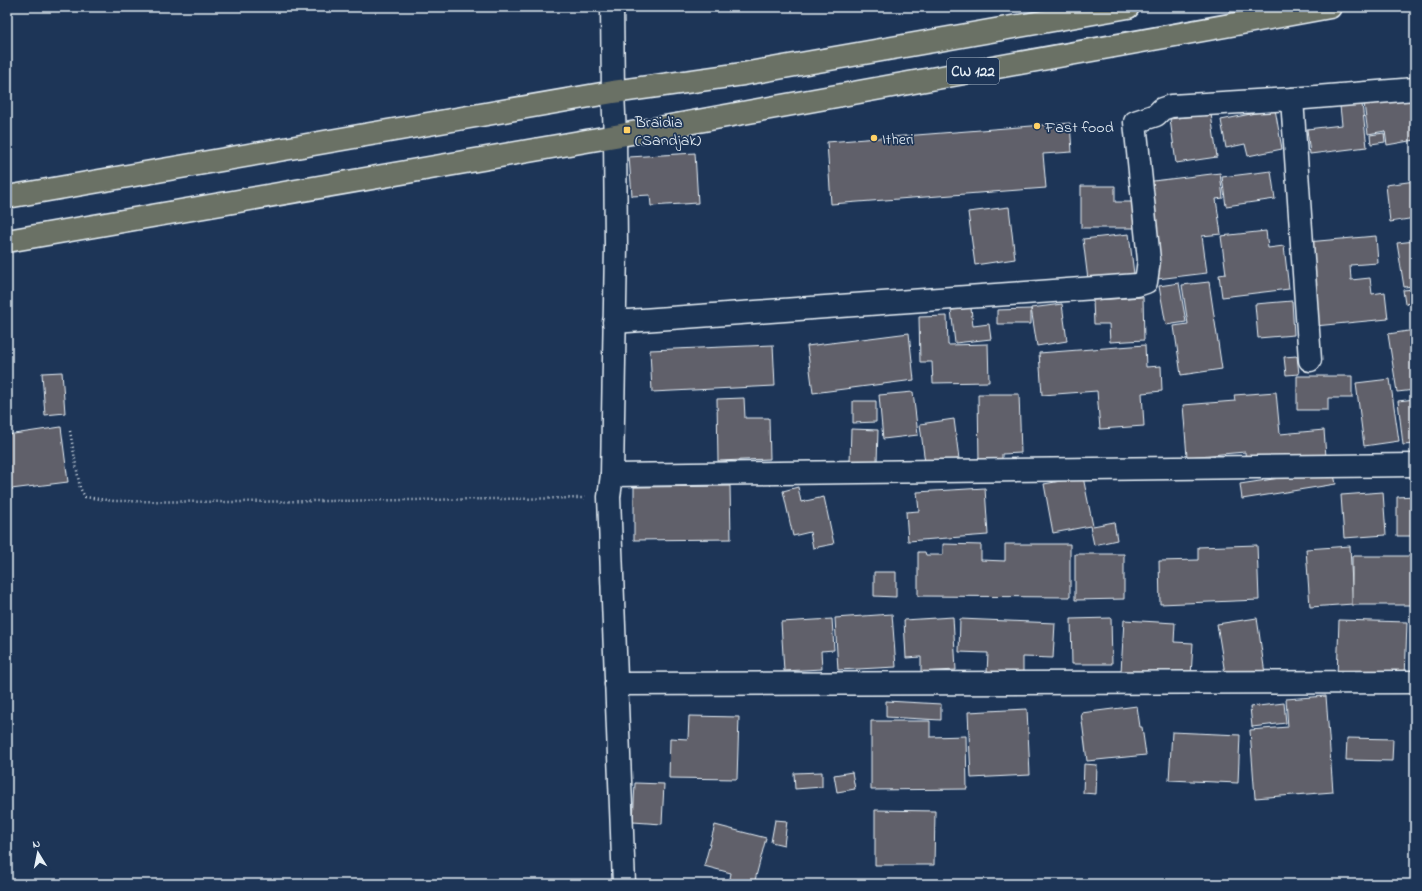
<svg xmlns="http://www.w3.org/2000/svg" width="1422" height="891" font-family="'Indie Flower',sans-serif">
  <rect width="100%" height="100%" fill="#1d3557"/>
  <filter id="ink" filterUnits="userSpaceOnUse"><feTurbulence type="fractalNoise" baseFrequency=".025" numOctaves="2"/><feDisplacementMap in="SourceGraphic" scale="8" xChannelSelector="R" yChannelSelector="G"/><feConvolveMatrix kernelMatrix="1 2 1 2 8 2 1 2 1" color-interpolation-filters="sRGB"/></filter>
  <g filter="url(#ink)">
    <g fill="#60606a" stroke="#e8f1f8">
      <polygon points="1415,95 1415,140 1387,145 1385,131 1368,134 1364,103"/>
      <polygon points="1362,104 1367,147 1310,154 1307,129 1342,125 1340,106"/>
      <polygon points="1275,109 1282,149 1248,156 1245,144 1226,148 1221,120"/>
      <polygon points="1211,114 1217,157 1176,163 1170,119"/>
      <polygon points="1070,123 1072,152 1043,154 1046,188 831,204 827,142"/>
      <polygon points="1384,133 1385,142 1371,144 1370,135"/>
      <polygon points="695,153 698,203 651,206 650,195 632,196 629,157"/>
      <polygon points="1271,171 1275,199 1226,206 1222,177"/>
      <polygon points="1220,173 1223,198 1216,199 1221,234 1202,236 1207,273 1157,279 1145,182"/>
      <polygon points="1415,181 1415,218 1390,222 1386,185"/>
      <polygon points="1081,186 1115,186 1115,202 1136,202 1136,228 1081,228"/>
      <polygon points="1009,207 1015,259 975,265 968,212"/>
      <polygon points="1266,231 1268,248 1284,246 1289,289 1222,297 1219,275 1226,274 1221,236"/>
      <polygon points="1129,234 1134,274 1088,280 1083,239"/>
      <polygon points="1376,236 1378,263 1350,265 1351,280 1370,278 1372,294 1385,292 1388,319 1315,326 1307,242"/>
      <polygon points="1415,241 1415,286 1404,287 1397,243"/>
      <polygon points="1209,282 1222,369 1181,375 1174,326 1188,324 1182,285"/>
      <polygon points="1179,283 1186,322 1166,325 1159,286"/>
      <polygon points="1415,289 1415,302 1405,304 1403,290"/>
      <polygon points="1143,297 1144,340 1110,342 1109,324 1094,324 1093,300"/>
      <polygon points="1292,301 1294,335 1258,338 1255,304"/>
      <polygon points="1062,304 1067,341 1037,346 1031,308"/>
      <polygon points="971,308 973,326 989,324 991,339 955,343 951,310"/>
      <polygon points="1031,309 1031,324 997,324 997,310"/>
      <polygon points="947,316 948,345 988,344 989,382 933,383 932,362 920,362 919,317"/>
      <polygon points="1415,330 1415,390 1397,392 1388,334"/>
      <polygon points="909,333 914,380 813,393 807,346"/>
      <polygon points="773,345 775,386 652,392 650,350"/>
      <polygon points="1145,345 1146,367 1161,366 1162,391 1142,393 1144,426 1100,429 1097,391 1042,395 1039,353"/>
      <polygon points="1297,356 1299,374 1286,375 1284,357"/>
      <polygon points="62,372 65,413 45,415 42,373"/>
      <polygon points="1297,376 1352,376 1352,398 1328,398 1328,410 1297,410"/>
      <polygon points="1390,379 1399,441 1364,446 1356,383"/>
      <polygon points="913,392 918,435 883,439 879,395"/>
      <polygon points="1276,392 1280,434 1324,430 1326,457 1246,463 1245,452 1187,457 1183,405 1235,401 1234,395"/>
      <polygon points="978,394 1019,394 1021,453 1002,454 1002,462 979,462"/>
      <polygon points="744,398 745,418 769,418 770,459 718,461 717,399"/>
      <polygon points="1415,399 1415,444 1403,445 1398,401"/>
      <polygon points="853,401 876,401 876,422 853,423"/>
      <polygon points="954,419 959,459 925,463 920,424"/>
      <polygon points="61,427 68,482 11,489 7,461 7,435"/>
      <polygon points="851,429 878,430 877,462 850,461"/>
      <polygon points="1333,470 1336,484 1242,499 1240,484"/>
      <polygon points="1083,477 1093,526 1114,522 1117,540 1094,545 1090,526 1053,533 1044,484"/>
      <polygon points="730,486 731,539 634,540 634,487"/>
      <polygon points="798,487 801,502 824,497 834,544 813,548 810,532 793,536 783,491"/>
      <polygon points="985,488 988,535 908,541 906,512 919,511 917,492"/>
      <polygon points="1383,492 1386,535 1344,538 1341,495"/>
      <polygon points="1415,496 1415,536 1397,536 1397,497"/>
      <polygon points="943,544 981,545 981,560 1005,561 1005,544 1070,544 1070,597 918,596 918,552 925,552 926,555 943,555"/>
      <polygon points="1257,545 1259,600 1160,604 1159,561 1198,560 1198,547"/>
      <polygon points="1350,546 1353,604 1310,607 1306,549"/>
      <polygon points="1075,554 1124,554 1124,599 1075,600"/>
      <rect x="1352" y="556" width="63" height="49"/>
      <polygon points="874,572 896,572 896,597 874,596"/>
      <polygon points="892,614 896,667 838,670 835,618"/>
      <polygon points="953,617 956,670 921,672 921,657 906,658 904,620"/>
      <polygon points="1111,618 1112,664 1072,664 1071,619"/>
      <polygon points="1257,618 1265,674 1226,680 1217,624"/>
      <polygon points="832,619 834,650 821,651 822,669 784,671 781,622"/>
      <polygon points="960,619 1055,623 1053,658 1023,657 1023,675 987,673 988,653 959,652"/>
      <polygon points="1124,620 1175,623 1174,642 1193,643 1191,676 1121,672"/>
      <polygon points="1339,620 1407,622 1405,679 1337,678"/>
      <polygon points="1326,696 1333,792 1255,798 1250,730 1288,727 1286,699"/>
      <polygon points="886,701 941,704 941,720 886,717"/>
      <polygon points="1284,703 1286,723 1252,727 1250,707"/>
      <polygon points="1137,706 1140,727 1142,727 1146,755 1087,761 1081,713"/>
      <polygon points="1027,709 1030,775 971,778 968,712"/>
      <polygon points="689,716 739,717 737,779 669,778 670,738 688,739"/>
      <polygon points="871,721 930,721 930,737 966,736 967,789 871,790"/>
      <polygon points="1172,732 1240,735 1238,783 1169,780"/>
      <polygon points="1347,738 1393,739 1392,761 1346,760"/>
      <polygon points="1084,764 1097,765 1096,794 1083,793"/>
      <polygon points="822,772 822,787 795,789 794,773"/>
      <polygon points="852,772 855,789 837,792 834,775"/>
      <polygon points="635,783 664,784 662,824 633,822"/>
      <polygon points="875,810 935,811 934,865 875,865"/>
      <polygon points="775,820 787,821 784,845 771,842"/>
      <polygon points="715,825 766,838 754,884 729,884 731,873 704,866"/>
    </g>
    <g fill="none" stroke-linecap="round" stroke-linejoin="round">
      <g stroke="#e8f1f8" stroke-width="25">
        <g id="street">
          <polyline points="1292,99 1310,360"/>
          <polyline points="614,322 1137,285 1146,282 1149,260 1135,122 1156,115 1162,109 1171,106 1292,99 1415,89"/>
          <polyline points="612,475 1415,465"/>
          <polyline points="616,684 1415,682"/>
        </g>
      </g>
      <g stroke="#e8f1f8" stroke-width="25">
        <polyline id="secondary" points="612,7 613,92 615,136 616,246 612,475 609,497 624,884"/>
      </g>
      <g stroke="#e8f1f8" stroke-width="25">
        <g id="highway">
          <polyline points="7,197 613,92 743,74 1128,7"/>
          <polyline points="7,241 615,136 1330,7"/>
        </g>
      </g>
      <polyline stroke="#e8f1f8" stroke-width="2.5" stroke-dasharray="1 3" stroke-linecap="butt" points="70,431 80,488 85,497 114,501 234,502 585,498"/>
      <use href="#street" stroke="#1d3557" stroke-width="22"/>
      <use href="#secondary" stroke="#1d3557" stroke-width="22"/>
      <use href="#highway" stroke="#6b7165" stroke-width="22"/>
    </g>
  </g>
  <g fill="#ffd166" stroke="#1d3557" stroke-width="1.5">
    <circle cx="1037" cy="126" r="4"/>
    <rect x="623" y="126" width="8" height="8" rx="2"/>
    <circle cx="874" cy="138" r="4"/>
  </g>
  <g text-anchor="middle" stroke-width="3.5" stroke-linejoin="round" paint-order="stroke">
    <rect fill="#1d3557" stroke="#abb9c8" stroke-width="1" x="947" y="58" width="52" height="26" rx="3"/>
    <g font-size="15" font-weight="bold" fill="#e8f1f8">
      <text x="973" y="76">CW 122</text>
    </g>
    <g font-size="16" fill="#e8f1f8" stroke="#1d3557" text-anchor="start">
      <text x="635" y="127">Braidia<tspan x="635" dy="18">(Sandjak)</tspan></text>
      <text x="1045" y="132">Fast food</text>
      <text x="882" y="144">Itheri</text>
    </g>
  </g>
  <rect width="1422" height="891" fill="none" stroke="#1d3557" stroke-width="24"/>
  <rect x="12" y="12" width="1398" height="867" fill="none" stroke="#e8f1f8" stroke-width="1.5" filter="url(#ink)"/>
  <g transform="translate(38 853) rotate(350)" stroke="#1d3557" stroke-width="3" paint-order="stroke">
  <path d="M0-3L7 15L0 10L-7 15Z" fill="#e8f1f8"/>
  <text y="-6" font-size="11" font-weight="bold" text-anchor="middle" fill="#e8f1f8">N</text>
  </g>
</svg>
